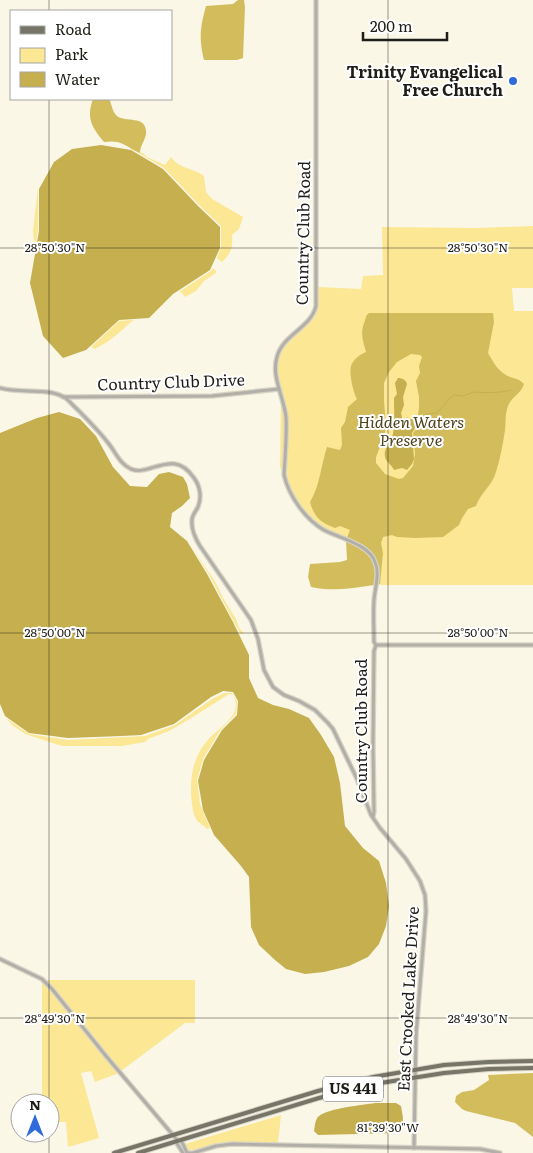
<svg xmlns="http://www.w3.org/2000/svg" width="533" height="1153" font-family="Literata,serif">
  <rect width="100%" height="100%" fill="#faf7e7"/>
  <g fill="#fbe794">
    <path d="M137 152 143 153 147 157 165 165 171 157C179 169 194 168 204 176L206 192 212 199 243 217 239 229 232 235C233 248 231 253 222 262L217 258 221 248V226L199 205 164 168Z"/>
    <polygon points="38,188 38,231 35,250 33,231"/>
    <path d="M533 226V288H512L514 311H533V585H380V549L348 536 347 538C339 534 329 531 322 526 305 515 290 495 285 475 285 453 287 431 286 410 285 392 273 374 278 357 285 336 308 330 316 314 319 305 317 296 318 287L361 289 363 276 383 275 382 227 477 228Z"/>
    <polygon points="213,268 217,272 204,281 196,291 185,297 182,293 179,292 211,271"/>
    <path d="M134 320C127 324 122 331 115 336 109 341 102 345 95 349L91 347 119 321Z"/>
    <polygon points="281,399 285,419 283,475 280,466"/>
    <polygon points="189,543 216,583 223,598 236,619 239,628 244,633 242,634 240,633 208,573"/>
    <path d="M224 693H232L237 701 236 714 221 729 203 759 197 780 200 804 210 828 207 829C204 825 198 823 196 819 193 814 193 809 192 804 189 782 192 758 207 741 217 728 245 715 233 695L229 694 188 720 169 731 148 739 145 742 122 746H62L25 734 12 725 6 718 29 734 68 740 145 736 175 725 212 699Z"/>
    <polygon points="45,980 195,980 195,1023 185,1023 121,1071 58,993"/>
    <polygon points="42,982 66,1008 119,1073 95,1082 91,1071 81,1073 99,1138 68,1147 66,1122 50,1122 50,1103 42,1103"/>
    <polygon points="281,1115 278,1143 223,1143 188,1151 185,1144"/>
  </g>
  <g fill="#d2bc5c" fill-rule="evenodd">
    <path d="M238 0H244L245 7 243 58 237 60H204C199 38 200 28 206 6L233 4Z"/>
    <path d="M93 99H109C112 104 112 112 117 116 126 123 145 115 146 131 147 139 140 144 140 153 134 151 131 148 125 145 119 141 111 141 104 142 92 127 86 119 93 99Z"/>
    <path d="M369 313H493L494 322 488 353C494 363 498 372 510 377 516 379 519 379 524 384 521 394 511 397 508 406 505 413 506 422 505 430 503 444 500 459 496 472 492 486 481 492 476 506L468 509 462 518 459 525 443 537 415 538 397 537 392 535 383 537 381 543 383 553 380 584 377 585C380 556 374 549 347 538L350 530 340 526 335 528C321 523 314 517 310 502 320 486 321 465 327 447L340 450 342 445 341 428 345 422 348 407 357 399C353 392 349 374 351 366 353 360 360 354 366 352 363 341 360 334 364 323 366 319 365 316 369 313ZM411 354 420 355 422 357 419 366 420 373 416 381 419 397V407L418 415 420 423 418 428 416 429 413 433 415 454 413 466 403 478 399 479 385 474 376 463V457L384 437 386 427 384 401V383L389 372 397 362Z"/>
    <path d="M346 541C358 546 374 554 375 568 376 574 375 580 374 585 354 588 331 592 311 587L308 577 310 564 340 562 347 560Z"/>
    <polygon points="533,1073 533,1137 515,1123 466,1111 462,1109 455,1102 456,1096 462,1092 474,1090 489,1080 488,1075"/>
  </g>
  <g fill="#c5af4f">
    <polygon points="101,145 131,150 163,169 198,206 220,227 220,248 210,270 173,294 149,318 119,320 86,350 63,358 43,336 30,283 39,231 39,189 54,162 72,149"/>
    <path d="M398 378C402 378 406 380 407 384L403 397 404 405 401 413 403 421H405L407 417 409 420 412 419 417 420 415 428 412 433 414 459 412 464 407 470 402 468 394 470C392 465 386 462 385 457 383 448 391 442 393 434 395 423 394 409 394 398L397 394 395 383Z"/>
    <polygon points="59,412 80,419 96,436 113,467 130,486 147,487 159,474 169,472 183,477 187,484 190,498 182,506 172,513 170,527 187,541 207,574 233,622 249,655 249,678 258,698 273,705 289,709 309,718 321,735 334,757 340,783 345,826 363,848 379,861 386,883 389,906 386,926 379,944 368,957 349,966 324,972 305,974 286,969 275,960 259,945 251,927 249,877 241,866 214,835 203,810 198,781 204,760 222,730 237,715 238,701 233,692 223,691 211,697 174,724 141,735 121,736 68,738 29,733 5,716 0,704 0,433 37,418"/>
    <path d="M375 1103H396L401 1106 403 1118 402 1128 397 1133 318 1135 314 1131C315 1126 315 1119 319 1116 329 1108 363 1105 375 1103Z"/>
  </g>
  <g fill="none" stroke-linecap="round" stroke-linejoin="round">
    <path stroke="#c5af4f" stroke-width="1" d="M417 420 427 414 436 413 440 410 450 398 454 395 463 396 474 392C482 393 503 393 511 390"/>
    <g stroke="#d7d4c6" stroke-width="5.5">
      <g id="minor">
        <path d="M316 0V306C311 328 283 334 277 357 271 376 284 398 286 417 287 435 285 457 284 475 289 496 305 519 324 530 339 538 369 544 375 562 380 573 375 588 374 600 373 614 374 628 374 642L376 645H533"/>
        <path d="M0 388C20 394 46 387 64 397 69 400 73 406 78 410 89 421 99 431 109 444 116 453 120 464 131 469 150 477 173 447 194 478 200 486 202 497 198 507 196 511 192 515 192 520 191 529 195 538 200 546L251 620 258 639 264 670 273 687 284 695 299 701 315 710 328 723 333 729 357 779 371 815 380 828 406 859 420 881 425 895 426 911 416 1035 414 1148"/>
        <polyline points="63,397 212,396 279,389"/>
        <polyline points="373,817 374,811 373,744 374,651 376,645"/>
        <polyline points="0,959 42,979 52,989 106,1056 178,1141"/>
        <polyline points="181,1140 187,1153"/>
        <polyline points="176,1142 183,1153"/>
        <polyline points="187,1153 193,1153 216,1146 232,1144 480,1149 500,1153"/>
      </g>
    </g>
    <g stroke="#d7d4c6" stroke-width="6">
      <g id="major">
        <polyline points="114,1153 318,1091 373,1077 444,1065 489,1062 533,1061"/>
        <polyline points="138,1153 319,1098 374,1084 444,1073 489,1069 533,1068"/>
      </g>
    </g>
    <use href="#minor" stroke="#b1afa8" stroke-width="3"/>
    <use href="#major" stroke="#777468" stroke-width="4"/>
  </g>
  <path fill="none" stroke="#1e1d17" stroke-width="1" stroke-opacity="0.45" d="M49 0V11M388 0V1153M49 99V1103M0 248H533M0 633H533M0 1018H533M49 1133V1153"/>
  <circle fill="#2f6cd9" stroke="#fff" stroke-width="2" cx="513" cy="81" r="5"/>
  <g text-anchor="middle" stroke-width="4" stroke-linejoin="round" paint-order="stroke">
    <rect fill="#fff" stroke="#62615d" stroke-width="1" x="323" y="1076.5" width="60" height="25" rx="4"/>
    <g font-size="15" font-weight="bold" fill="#1e1d17">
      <text x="353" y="1094">US 441</text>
    </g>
    <g font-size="16" font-weight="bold" fill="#1e1d17" stroke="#fff" text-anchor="end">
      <text x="503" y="78">Trinity Evangelical<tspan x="503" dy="18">Free Church</tspan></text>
    </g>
    <g font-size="16" fill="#1e1d17" stroke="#fff">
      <text transform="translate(303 233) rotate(-89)" y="6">Country Club Road</text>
      <text transform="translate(171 382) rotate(-2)" y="6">Country Club Drive</text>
      <text transform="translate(361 731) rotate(-90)" y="6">Country Club Road</text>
      <text transform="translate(408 999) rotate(-87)" y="6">East Crooked Lake Drive</text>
    </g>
    <g font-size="16" font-style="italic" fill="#4c431b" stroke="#fff">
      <text x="411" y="428">Hidden Waters<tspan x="411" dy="18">Preserve</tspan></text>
    </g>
  </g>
  <g font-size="12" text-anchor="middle" fill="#1e1d17" stroke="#fff" stroke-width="4" stroke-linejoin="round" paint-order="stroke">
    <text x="55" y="252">28°50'30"N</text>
    <text x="478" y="252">28°50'30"N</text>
    <text x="55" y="637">28°50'00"N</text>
    <text x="478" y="637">28°50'00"N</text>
    <text x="55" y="1023">28°49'30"N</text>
    <text x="478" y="1023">28°49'30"N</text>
    <text x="388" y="1132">81°39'30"W</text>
  </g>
  <rect x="10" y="10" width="162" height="90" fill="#ffffff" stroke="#a5a5a2"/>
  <rect x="20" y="26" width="25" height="8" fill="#777468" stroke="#a5a5a2"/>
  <text x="55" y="35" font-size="15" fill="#1e1d17">Road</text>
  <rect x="20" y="48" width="25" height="15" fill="#fbe794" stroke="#a5a5a2"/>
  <text x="55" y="60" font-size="15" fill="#1e1d17">Park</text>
  <rect x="20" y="72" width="25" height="15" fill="#c5af4f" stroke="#a5a5a2"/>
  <text x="55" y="85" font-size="15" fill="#1e1d17">Water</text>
  <g transform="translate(35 1118)"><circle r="24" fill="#ffffff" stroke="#a5a5a2"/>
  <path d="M0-4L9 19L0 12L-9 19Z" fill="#2f6cd9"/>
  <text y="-8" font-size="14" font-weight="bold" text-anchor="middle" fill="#1e1d17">N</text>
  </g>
  <path d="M363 32v8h84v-8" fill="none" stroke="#1e1d17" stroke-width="2.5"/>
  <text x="370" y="32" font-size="15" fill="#1e1d17" stroke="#ffffff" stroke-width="4" paint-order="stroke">200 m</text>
</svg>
